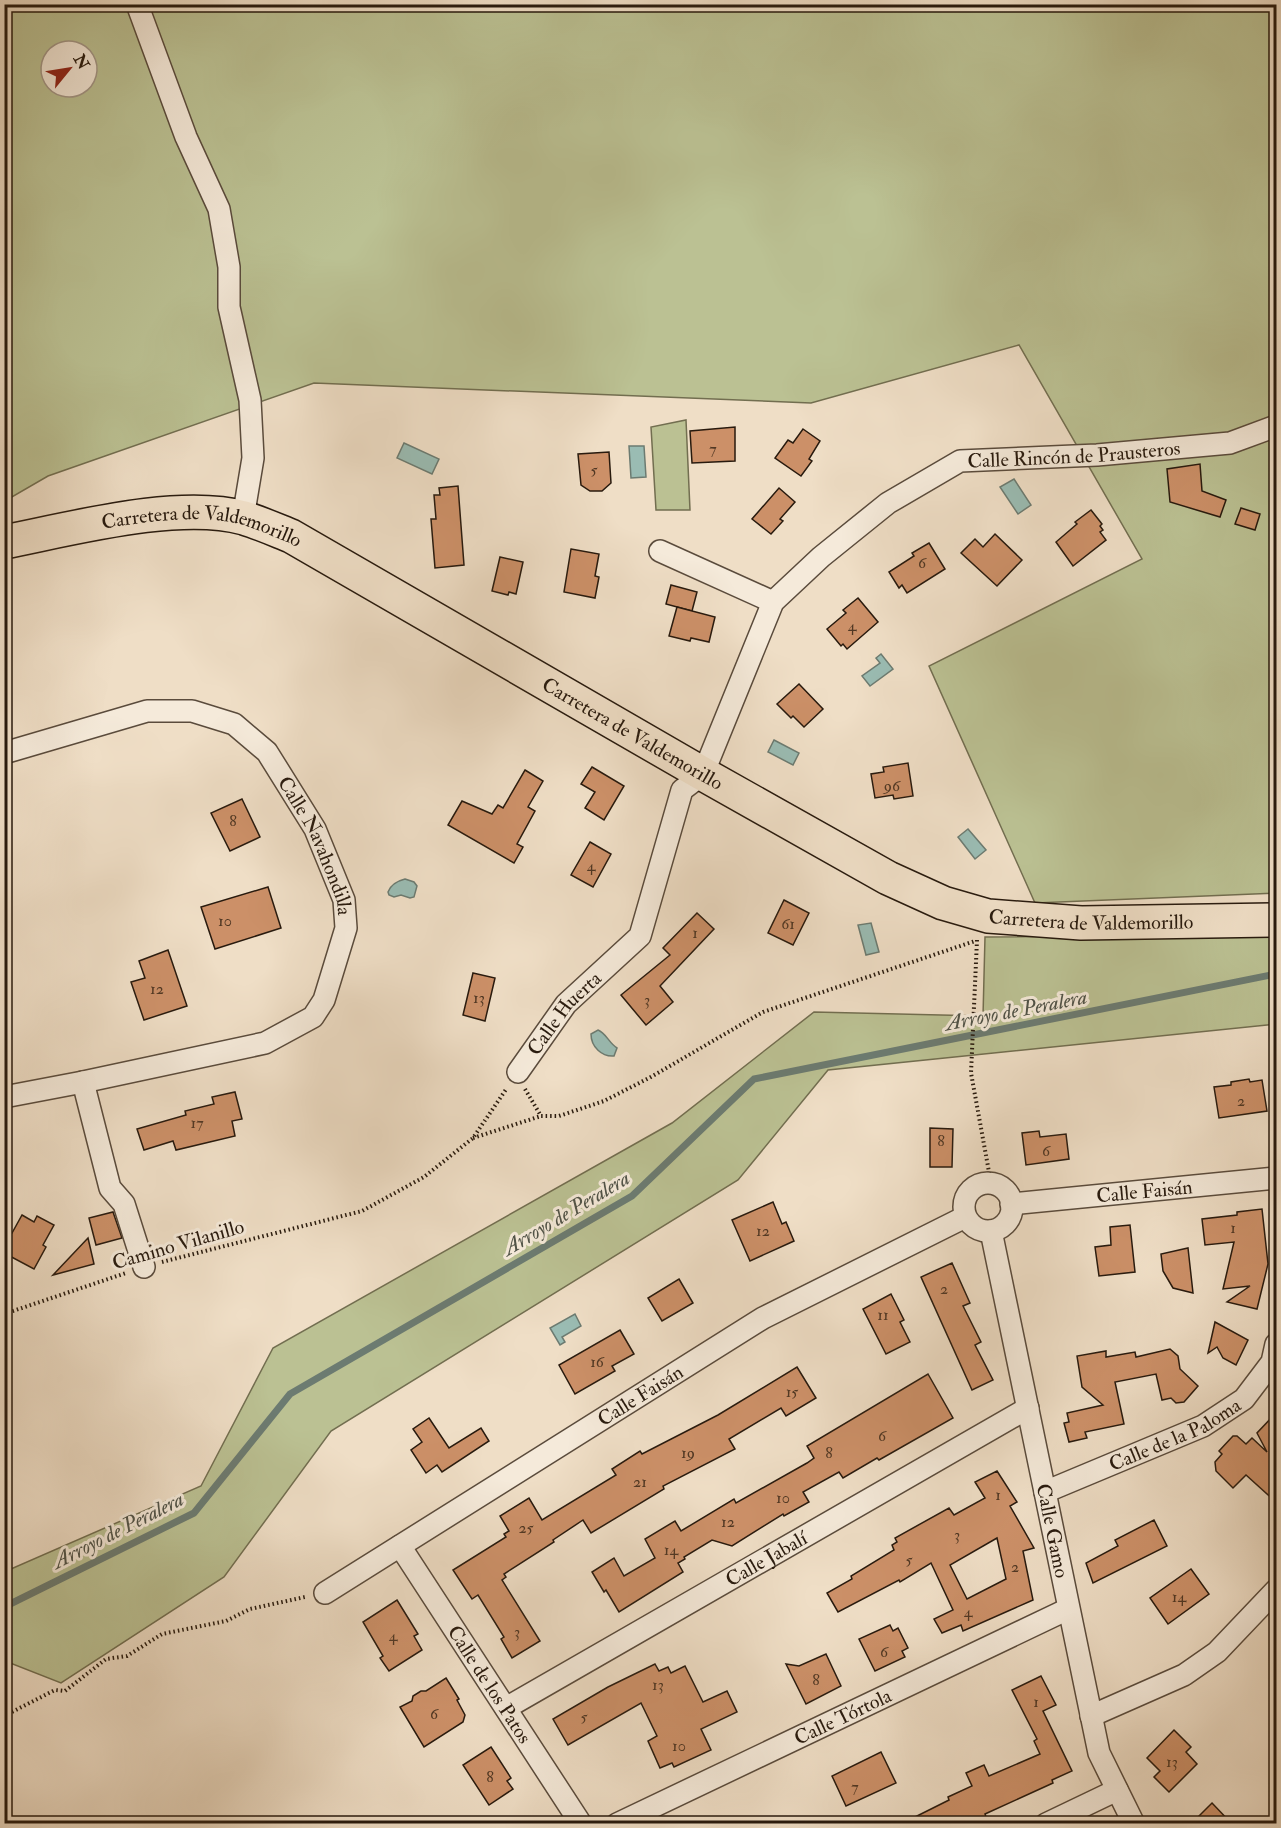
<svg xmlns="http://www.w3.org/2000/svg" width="1281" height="1828" font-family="'IM FELL Double Pica',serif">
  <rect width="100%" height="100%" fill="#efdec6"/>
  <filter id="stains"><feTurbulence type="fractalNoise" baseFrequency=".00333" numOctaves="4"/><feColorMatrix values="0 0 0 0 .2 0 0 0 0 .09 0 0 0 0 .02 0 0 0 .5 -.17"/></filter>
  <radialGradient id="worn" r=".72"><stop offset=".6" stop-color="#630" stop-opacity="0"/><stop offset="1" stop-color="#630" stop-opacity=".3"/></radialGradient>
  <g fill="#bbc193" stroke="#726e50" stroke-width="1.5" fill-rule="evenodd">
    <path d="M5 5H1276V893L1035 903 929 666 1142 559 1019 345 811 403 314 383 48 476 5 501ZM51 51H87V87H51Z"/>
    <polygon points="686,420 690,510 656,510 651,427"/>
    <polygon points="1276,934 1276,1024 828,1070 738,1180 331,1431 224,1577 61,1683 5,1661 4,1572 201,1486 273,1348 672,1123 814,1012 983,1016 985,937"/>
  </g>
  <g fill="#9abcb3" stroke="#6c7b71" stroke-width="1.5">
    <polygon points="404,443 439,459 432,474 397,458"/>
    <polygon points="629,446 644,446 646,477 631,478"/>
    <polygon points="1014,479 1031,505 1018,514 1000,487"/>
    <polygon points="881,654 893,669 870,686 862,676 880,663 876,658"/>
    <polygon points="774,740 799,753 793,765 768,752"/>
    <polygon points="968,829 986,850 975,859 958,837"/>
    <path d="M405 879 414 882 417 886 414 897 410 898 401 895 394 897 389 895 388 892C391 884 397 881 405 879Z"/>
    <polygon points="871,923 879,952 866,955 858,925"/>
    <path d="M598 1030C606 1033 609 1043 617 1048L614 1056C602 1057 591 1047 591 1034Z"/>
    <polygon points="575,1314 581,1326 562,1337 565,1342 560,1345 550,1328"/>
  </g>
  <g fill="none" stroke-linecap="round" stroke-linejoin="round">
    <polyline stroke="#6c7b71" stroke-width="7" points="4,1607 194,1513 290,1394 632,1196 754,1079 1276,974"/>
  </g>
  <g fill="#cc9068" stroke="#281a0e" stroke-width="1.5" fill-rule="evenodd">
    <polygon points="735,427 735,461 692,463 690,431"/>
    <polygon points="803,429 820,441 809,459 812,461 801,476 775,458 788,440 793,443"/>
    <polygon points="609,452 611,483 602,491 590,491 581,485 578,454"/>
    <polygon points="1200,464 1202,491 1226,500 1220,517 1170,502 1167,469"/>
    <polygon points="458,486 464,565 435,568 431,519 436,519 434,495 440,495 439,488"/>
    <polygon points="779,488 795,502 780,519 783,521 771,534 752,519"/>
    <polygon points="1241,508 1260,514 1255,530 1235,524"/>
    <polygon points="1091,510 1102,524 1100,526 1103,530 1100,532 1106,540 1073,566 1056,542 1077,524 1075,522"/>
    <polygon points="995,534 1022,560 997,586 961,553 975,539 983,547"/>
    <polygon points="929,543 945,569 907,593 902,585 899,588 889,572 914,556 912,553"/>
    <polygon points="571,549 599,554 595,576 599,577 595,598 564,592"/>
    <polygon points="500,557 523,562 516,594 509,592 508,595 492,591"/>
    <polygon points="671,585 697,592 692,611 666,604"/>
    <polygon points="858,598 878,622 847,649 843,644 841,646 827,629 846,613 843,610"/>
    <polygon points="677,607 715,617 709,642 691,638 690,641 669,636"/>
    <polygon points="799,684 823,709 804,727 793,716 791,718 777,704"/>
    <polygon points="908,763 913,796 894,799 893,795 875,798 871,774 884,772 883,767"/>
    <polygon points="592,767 624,786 604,820 585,808 595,792 581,784"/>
    <polygon points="525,770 543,781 528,807 535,811 517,844 523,847 514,863 448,825 462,801 492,814 498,805 503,808"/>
    <polygon points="242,799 260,837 230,851 211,813"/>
    <polygon points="590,842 611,854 593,887 571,875"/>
    <polygon points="268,887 281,928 215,949 201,907"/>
    <polygon points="784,900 809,913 793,945 768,933"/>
    <polygon points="697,913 714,929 660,986 673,1002 646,1025 621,995 670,955 663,948"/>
    <polygon points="168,950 187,1006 144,1020 131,982 145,978 139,961"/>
    <polygon points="473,973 495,978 485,1021 463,1015"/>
    <polygon points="1249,1079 1250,1082 1262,1080 1267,1111 1219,1118 1214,1087 1231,1085 1231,1082"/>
    <polygon points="235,1092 242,1119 232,1121 235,1136 176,1150 173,1141 144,1150 137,1129 186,1115 185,1111 214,1104 212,1097"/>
    <polygon points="930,1128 953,1129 952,1167 930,1167"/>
    <polygon points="1039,1131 1040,1137 1066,1134 1069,1159 1026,1165 1022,1133"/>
    <polygon points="773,1202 782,1224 786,1222 794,1241 750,1261 732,1220"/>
    <polygon points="1262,1209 1268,1264 1257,1309 1227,1302 1250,1286 1223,1289 1234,1242 1205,1245 1202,1219 1237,1215 1237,1212"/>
    <polygon points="113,1212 122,1238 96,1245 89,1218"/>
    <polygon points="22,1215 34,1222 37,1216 54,1225 43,1245 46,1247 34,1269 4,1253 4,1229 12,1233"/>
    <polygon points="1130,1225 1135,1272 1099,1276 1095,1247 1111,1245 1110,1227"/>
    <polygon points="88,1238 94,1264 53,1275"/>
    <polygon points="1188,1248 1193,1293 1173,1288 1163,1271 1161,1254"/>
    <polygon points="952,1263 970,1303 963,1306 981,1342 975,1345 993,1380 972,1390 921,1277"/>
    <polygon points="679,1279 693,1303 662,1321 648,1298"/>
    <polygon points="891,1294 904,1320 900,1322 910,1342 886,1354 863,1309"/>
    <polygon points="1215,1322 1248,1340 1236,1365 1223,1358 1217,1347 1208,1353"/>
    <polygon points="620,1330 634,1354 612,1366 615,1371 575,1394 559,1365"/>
    <polygon points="1170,1349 1178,1356 1180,1369 1198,1386 1184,1402 1176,1403 1171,1398 1162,1400 1156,1374 1115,1382 1124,1424 1085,1432 1087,1438 1069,1442 1064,1423 1069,1422 1067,1413 1103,1405 1082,1387 1077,1356 1106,1351 1106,1357 1135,1352 1136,1357"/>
    <polygon points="797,1367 816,1398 786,1416 781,1408 729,1439 735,1449 663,1486 664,1489 591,1533 583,1520 553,1540 554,1542 504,1574 506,1577 502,1580 540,1641 512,1658 501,1639 504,1637 478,1595 472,1599 453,1570 506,1537 504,1534 509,1531 500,1516 529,1498 542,1520 616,1475 612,1469 640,1451 642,1454 718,1415"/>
    <polygon points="928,1374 953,1418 879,1460 877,1458 843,1478 839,1472 803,1492 809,1502 784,1516 783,1514 732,1546 712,1540 684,1557 685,1559 678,1563 683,1572 619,1612 606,1590 604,1592 592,1572 614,1558 624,1576 655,1558 645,1539 675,1521 681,1531 734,1499 736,1503 807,1463 814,1458 807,1446"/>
    <polygon points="1276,1413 1276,1502 1246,1475 1233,1488 1216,1471 1215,1462 1222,1454 1219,1451 1233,1436 1237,1436 1246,1444 1252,1438 1267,1452 1257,1433"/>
    <polygon points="429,1418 449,1448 481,1428 489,1441 442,1472 437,1465 426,1473 411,1450 422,1442 413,1429"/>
    <path d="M997 1471 1017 1502 1010 1506 1034 1548 1023 1551 1033 1600 963 1631 961 1625 942 1633 934 1619 953 1610 931 1563 900 1582 899 1580 838 1612 827 1593 852 1579 851 1576 894 1550 892 1545 897 1542 895 1538 949 1508 954 1515 985 1498 975 1482ZM997 1538 1006 1579 967 1599 950 1565Z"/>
    <polygon points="1154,1520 1167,1546 1093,1583 1086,1563 1118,1546 1115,1540"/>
    <polygon points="1191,1569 1209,1594 1168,1624 1150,1598"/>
    <polygon points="397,1600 418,1634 414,1636 422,1650 389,1671 380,1658 383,1656 363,1622"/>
    <polygon points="890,1625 893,1631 898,1628 908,1648 902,1651 905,1657 875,1671 859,1639"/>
    <polygon points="826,1654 841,1686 806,1704 786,1664 799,1666"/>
    <polygon points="655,1664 659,1671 668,1667 671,1673 685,1666 703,1702 727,1691 737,1712 701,1729 711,1750 674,1767 672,1763 660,1768 648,1741 657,1736 641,1703 568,1745 553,1719 608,1687"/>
    <polygon points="1041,1676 1056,1705 1043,1711 1072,1771 1052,1780 1053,1783 985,1814 986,1817 971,1824 901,1824 949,1800 948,1797 972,1786 966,1773 984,1765 989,1776 1040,1754 1034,1741 1037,1739 1012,1690"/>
    <polygon points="446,1678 459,1699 457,1700 465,1715 463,1722 424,1747 400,1707 412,1701 413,1696 421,1691 426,1691"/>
    <polygon points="1174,1730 1191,1747 1186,1752 1197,1764 1169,1792 1154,1777 1160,1771 1147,1758"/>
    <polygon points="491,1747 511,1778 507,1781 513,1789 489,1805 463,1765"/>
    <polygon points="881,1752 896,1783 846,1806 832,1776"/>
    <polygon points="1212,1803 1232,1824 1191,1824"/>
  </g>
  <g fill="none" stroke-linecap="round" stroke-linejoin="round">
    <g stroke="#5a4b3c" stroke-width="24">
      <g id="minor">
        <polyline points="137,4 186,137 219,209 229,267 229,307 250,400 253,458 243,518"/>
        <polyline points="660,551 773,602"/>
        <path id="s1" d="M4 753 147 711H192L234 724 267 752 315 829 344 900 346 928 324 1000 313 1017 265 1043 83 1082 4 1097"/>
        <path id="s2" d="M518 1072 566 1004 640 936 682 790 703 774 773 602 821 557 888 503 960 461 1097 455 1230 443 1276 426"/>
        <polyline points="83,1082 110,1188 124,1204 144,1267"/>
        <circle cx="988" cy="1207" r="24"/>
        <path id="s3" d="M1011 1204 1276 1178"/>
        <path id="s4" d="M991 1231 1099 1753 1134 1824"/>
        <path id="s5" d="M1045 1492 1203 1426 1244 1399 1272 1362 1276 1344"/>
        <path id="s6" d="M400 1546 581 1824"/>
        <path id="s7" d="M325 1593 763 1318 965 1217"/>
        <path id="s8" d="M506 1708 1028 1408"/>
        <polyline points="1091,1716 1184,1675 1217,1652 1276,1590"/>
        <path id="s9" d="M617 1824 1068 1609"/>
        <polyline points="1046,1824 1117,1790"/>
      </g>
    </g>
    <g stroke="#281a0e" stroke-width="36">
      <g id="primary">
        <path id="s10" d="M4 542C71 529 178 500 244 518 260 523 276 530 291 536L703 774 888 878 943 903 988 916 1081 923 1276 920"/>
      </g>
    </g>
    <g stroke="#281a0e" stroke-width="4" stroke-dasharray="1.5 3" stroke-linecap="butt">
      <polyline points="977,940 971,1073 991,1183"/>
      <polyline points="525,1089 541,1116 559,1116 604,1101 649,1078 763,1012 975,941"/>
      <polyline points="473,1138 541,1116"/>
      <polyline points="162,1262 362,1211 424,1177 473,1138 507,1088"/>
      <polyline points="4,1314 126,1273"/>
      <polyline points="4,1716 55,1690 65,1691 106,1659 127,1656 162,1634 226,1621 250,1609 305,1597"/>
    </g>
    <use href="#minor" stroke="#f5eada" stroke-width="21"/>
    <use href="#primary" stroke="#efdec6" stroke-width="33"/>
  </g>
  <g text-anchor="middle" stroke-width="6" stroke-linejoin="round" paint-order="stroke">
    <g font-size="16" fill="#513824">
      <text x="713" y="454">7</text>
      <text x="594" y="475">5</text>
      <text x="922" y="568">6</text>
      <text x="852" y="631">4</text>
      <text x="892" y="791">96</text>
      <text x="233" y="826">8</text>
      <text x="591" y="871">4</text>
      <text x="225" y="926">10</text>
      <text x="788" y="929">61</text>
      <text x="695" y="938">1</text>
      <text x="157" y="994">12</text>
      <text x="479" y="1003">13</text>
      <text x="647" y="1005">3</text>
      <text x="1241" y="1106">2</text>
      <text x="197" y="1128">17</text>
      <text x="941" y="1146">8</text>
      <text x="1046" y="1156">6</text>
      <text x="1233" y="1233">1</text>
      <text x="763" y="1236">12</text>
      <text x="944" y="1294">2</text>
      <text x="883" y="1320">11</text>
      <text x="597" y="1367">16</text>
      <text x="792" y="1397">15</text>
      <text x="882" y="1441">6</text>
      <text x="688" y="1458">19</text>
      <text x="829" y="1458">8</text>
      <text x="640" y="1487">21</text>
      <text x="998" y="1500">1</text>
      <text x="783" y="1503">10</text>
      <text x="728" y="1527">12</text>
      <text x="526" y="1533">25</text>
      <text x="957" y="1540">3</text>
      <text x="671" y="1555">14</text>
      <text x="909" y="1565">5</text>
      <text x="1015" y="1572">2</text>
      <text x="1179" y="1602">14</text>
      <text x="968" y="1617">4</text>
      <text x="517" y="1637">3</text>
      <text x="393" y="1641">4</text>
      <text x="884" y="1657">6</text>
      <text x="816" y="1685">8</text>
      <text x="658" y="1690">13</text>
      <text x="1036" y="1707">1</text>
      <text x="434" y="1719">6</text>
      <text x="584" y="1722">5</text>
      <text x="679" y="1751">10</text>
      <text x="1172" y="1767">13</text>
      <text x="490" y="1782">8</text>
      <text x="855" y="1792">7</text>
    </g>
    <g font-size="20" fill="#281a0e" stroke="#f5eada">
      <text dy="7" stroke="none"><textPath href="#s2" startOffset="897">Calle Rincón de Prausteros</textPath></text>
      <text dy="7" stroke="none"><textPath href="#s10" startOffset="202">Carretera de Valdemorillo</textPath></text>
      <text dy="7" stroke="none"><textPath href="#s10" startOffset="688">Carretera de Valdemorillo</textPath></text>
      <text dy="7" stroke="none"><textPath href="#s1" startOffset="388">Calle Navahondilla</textPath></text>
      <text dy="7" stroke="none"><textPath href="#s10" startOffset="1192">Carretera de Valdemorillo</textPath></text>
      <text dy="7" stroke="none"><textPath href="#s2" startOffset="75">Calle Huerta</textPath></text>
      <text dy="7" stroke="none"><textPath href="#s3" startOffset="134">Calle Faisán</textPath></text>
      <text transform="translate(178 1244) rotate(-16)" y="7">Camino Vilanillo</text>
      <text dy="7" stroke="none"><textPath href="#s7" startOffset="372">Calle Faisán</textPath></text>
      <text dy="7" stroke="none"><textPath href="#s5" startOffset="142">Calle de la Paloma</textPath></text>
      <text dy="7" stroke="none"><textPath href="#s4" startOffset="306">Calle Gamo</textPath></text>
      <text dy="7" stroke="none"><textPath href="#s8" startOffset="300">Calle Jabalí</textPath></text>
      <text dy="7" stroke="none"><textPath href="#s6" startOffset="165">Calle de los Patos</textPath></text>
      <text dy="7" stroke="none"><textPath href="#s9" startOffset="250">Calle Tórtola</textPath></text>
    </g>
    <g font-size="21" font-style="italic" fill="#505348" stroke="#f5eada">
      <text transform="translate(1016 1010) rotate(-11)" y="7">Arroyo de Peralera</text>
      <text transform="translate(566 1213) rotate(-31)" y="7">Arroyo de Peralera</text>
      <text transform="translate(118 1530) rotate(-27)" y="7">Arroyo de Peralera</text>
    </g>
  </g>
  <rect width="1281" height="1828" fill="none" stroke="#efdec6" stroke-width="24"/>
  <rect x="6" y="6" width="1269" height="1816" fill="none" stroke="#281a0e" stroke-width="3"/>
  <rect x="12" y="12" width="1257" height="1804" fill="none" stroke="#281a0e" stroke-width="1.5"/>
  <g transform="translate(69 69) rotate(60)"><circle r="28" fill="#f5eada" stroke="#a39788" stroke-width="1.5"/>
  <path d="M0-4.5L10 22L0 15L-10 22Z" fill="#8f2418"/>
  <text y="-9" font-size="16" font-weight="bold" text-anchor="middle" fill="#281a0e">N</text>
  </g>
  <rect width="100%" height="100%" filter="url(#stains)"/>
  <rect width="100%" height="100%" fill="url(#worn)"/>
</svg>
